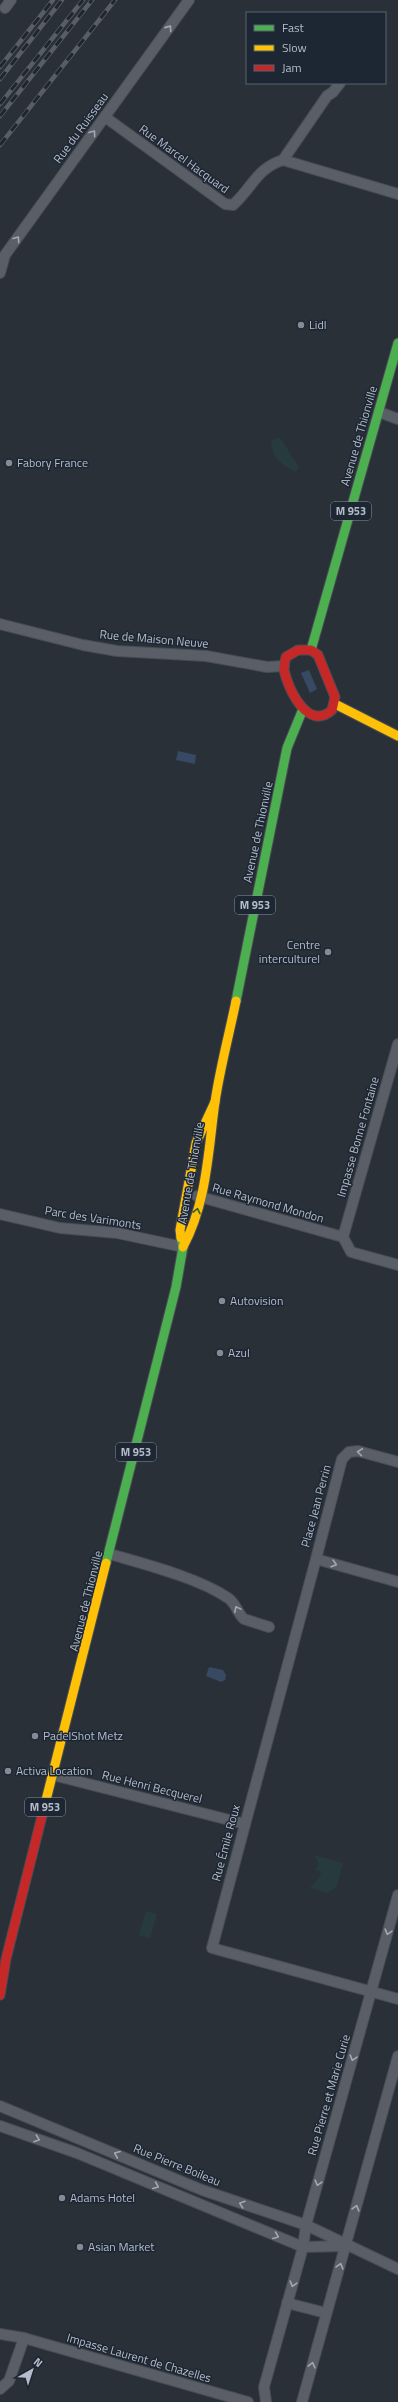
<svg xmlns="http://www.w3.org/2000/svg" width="398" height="2402" font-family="'Titillium Web',sans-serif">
  <rect width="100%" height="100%" fill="#2a3038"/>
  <g fill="#273a3e">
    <path d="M278 437 281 439 299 467 296 472C283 467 271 456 271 442Z"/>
    <polygon points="314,1855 343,1863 337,1886 328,1893 310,1888 321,1875 320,1871 315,1870 319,1864"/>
    <polygon points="146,1911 157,1914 150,1939 139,1935"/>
  </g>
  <g fill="#384963">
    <polygon points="309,670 317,689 310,693 301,673"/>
    <polygon points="178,751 196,755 195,764 176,760"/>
    <polygon points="209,1667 223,1670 226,1675 225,1680 221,1682 206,1676"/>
  </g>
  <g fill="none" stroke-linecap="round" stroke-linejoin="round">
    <g stroke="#484c53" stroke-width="12">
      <g id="street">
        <polyline points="5,8 11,0"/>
        <path d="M105 117 225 204 233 205C252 188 257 168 283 160L398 194"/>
        <polyline points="283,160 327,96 333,92 340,83"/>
        <polyline points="0,273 5,255 189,0"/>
        <polyline points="379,412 398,419"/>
        <polyline points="0,624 83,645 117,651 206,656 267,667 284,666"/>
        <polyline points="197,1196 343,1237"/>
        <polyline points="0,1214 60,1228 117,1233 183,1247"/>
        <polyline points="343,1237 398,1044"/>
        <polyline points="343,1237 351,1252 398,1265"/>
        <polyline points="398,1462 358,1451 349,1452 342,1459 316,1559 398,1582"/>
        <path d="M110 1554C144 1564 199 1578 228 1598 236 1603 237 1613 244 1619L269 1627"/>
        <polyline points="316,1559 212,1948 398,1999"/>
        <polyline points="53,1775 245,1824"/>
        <polyline points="0,2106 202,2190 306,2225 398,2269"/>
        <polyline points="0,2126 77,2153 303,2247 345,2246"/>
        <polyline points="287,2303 326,2313"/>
        <polyline points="0,2334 24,2338 248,2402"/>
        <polyline points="0,2389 9,2381 24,2338"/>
        <polyline points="266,2402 264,2387 303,2247 306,2225 398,1895"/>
        <polyline points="302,2402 398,2056"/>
      </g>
    </g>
    <g stroke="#484c53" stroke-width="11">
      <g id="fast">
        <polyline points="311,650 398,343"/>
        <polyline points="236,1001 287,748 303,709"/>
        <polyline points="106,1563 176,1287 183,1247 181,1238"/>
      </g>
    </g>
    <g stroke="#484c53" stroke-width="11">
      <g id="slow">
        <polyline points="335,704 398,736"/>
        <polyline points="181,1238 180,1230 196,1143 215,1102"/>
        <path d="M183 1247C207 1202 208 1152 215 1102 220 1068 229 1035 236 1001"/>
        <polyline points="44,1808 106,1563"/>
      </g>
    </g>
    <g stroke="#484c53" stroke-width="11">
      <g id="jam">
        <path d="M298 650H311L318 655 335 697 332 710C308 732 288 689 284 670 284 665 285 661 286 657Z"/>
        <polyline points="0,1995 6,1959 44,1808"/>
      </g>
    </g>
    <use href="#street" stroke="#5a5e66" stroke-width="10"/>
    <use href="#fast" stroke="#4caf50" stroke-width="9"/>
    <use href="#slow" stroke="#ffc107" stroke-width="9"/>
    <use href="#jam" stroke="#c62828" stroke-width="9"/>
    <g stroke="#595d64" stroke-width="4.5">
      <g id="rail">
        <polyline points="0,67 53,0"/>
        <polyline points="0,79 62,0"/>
        <polyline points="0,104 83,0"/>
        <polyline points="0,116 92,0"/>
        <polyline points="0,145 115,0"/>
      </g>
    </g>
    <use href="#rail" stroke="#1d2633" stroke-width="3" stroke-dasharray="9" stroke-linecap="butt"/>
  </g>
  <defs><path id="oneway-chevron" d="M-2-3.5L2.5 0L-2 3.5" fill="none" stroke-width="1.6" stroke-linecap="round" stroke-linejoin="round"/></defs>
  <g stroke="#a2a9b5">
    <use href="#oneway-chevron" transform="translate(169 28) rotate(-55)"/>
    <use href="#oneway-chevron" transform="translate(93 133) rotate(-54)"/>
    <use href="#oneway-chevron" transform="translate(17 239) rotate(-54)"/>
    <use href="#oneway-chevron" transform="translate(360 1452) rotate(-173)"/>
    <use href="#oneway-chevron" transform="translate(334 1564) rotate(16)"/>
    <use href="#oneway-chevron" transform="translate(237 1609) rotate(-118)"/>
    <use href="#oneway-chevron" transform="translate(388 1932) rotate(106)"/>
    <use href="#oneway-chevron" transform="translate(353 2058) rotate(106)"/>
    <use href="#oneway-chevron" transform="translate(37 2139) rotate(19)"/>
    <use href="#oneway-chevron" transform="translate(117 2154) rotate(-157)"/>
    <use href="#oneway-chevron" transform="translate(318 2183) rotate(106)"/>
    <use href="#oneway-chevron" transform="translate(156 2186) rotate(23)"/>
    <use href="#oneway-chevron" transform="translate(242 2204) rotate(-161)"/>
    <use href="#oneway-chevron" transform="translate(356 2208) rotate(-74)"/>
    <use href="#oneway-chevron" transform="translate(276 2236) rotate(22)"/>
    <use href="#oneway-chevron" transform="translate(340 2266) rotate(-74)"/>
    <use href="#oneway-chevron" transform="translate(293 2284) rotate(106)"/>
    <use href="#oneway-chevron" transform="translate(312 2365) rotate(-76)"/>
  </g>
  <use stroke="#305d3f" href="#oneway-chevron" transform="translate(197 1211) rotate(-78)"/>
  <g fill="#848b96" stroke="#1d2633" stroke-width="1.5">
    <circle cx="301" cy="325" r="4"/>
    <circle cx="9" cy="463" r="4"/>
    <circle cx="328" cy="952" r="4"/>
    <circle cx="222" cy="1301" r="4"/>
    <circle cx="220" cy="1353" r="4"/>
    <circle cx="35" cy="1736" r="4"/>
    <circle cx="8" cy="1771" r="4"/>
    <circle cx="62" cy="2198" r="4"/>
    <circle cx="80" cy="2247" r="4"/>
  </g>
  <g text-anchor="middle" stroke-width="3" stroke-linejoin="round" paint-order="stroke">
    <g fill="#1d2633" stroke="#878f9c" stroke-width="1">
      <rect x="331" y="502" width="40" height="18" rx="3"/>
      <rect x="235" y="896" width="40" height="18" rx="3"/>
      <rect x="116" y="1443" width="40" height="18" rx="3"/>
      <rect x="25" y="1798" width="40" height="18" rx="3"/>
    </g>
    <g font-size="11" font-weight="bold" fill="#b4bcc9">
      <text x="351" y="515">M 953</text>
      <text x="255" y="909">M 953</text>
      <text x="136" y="1456">M 953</text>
      <text x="45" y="1811">M 953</text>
    </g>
    <g font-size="12" fill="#b4bcc9" stroke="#1d2633">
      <text transform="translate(81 128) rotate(-54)" y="4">Rue du Ruisseau</text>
      <text transform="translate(184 159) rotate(36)" y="4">Rue Marcel Hacquard</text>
      <text transform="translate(359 436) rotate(-74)" y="4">Avenue de Thionville</text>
      <text transform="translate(154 639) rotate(5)" y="4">Rue de Maison Neuve</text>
      <text transform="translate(258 832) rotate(-78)" y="4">Avenue de Thionville</text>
      <text transform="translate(358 1137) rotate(-74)" y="4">Impasse Bonne Fontaine</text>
      <text transform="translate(191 1173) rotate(-80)" y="4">Avenue de Thionville</text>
      <text transform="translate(268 1203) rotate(16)" y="4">Rue Raymond Mondon</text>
      <text transform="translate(93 1218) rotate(9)" y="4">Parc des Varimonts</text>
      <text transform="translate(316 1506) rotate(-75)" y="4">Place Jean Perrin</text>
      <text transform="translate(86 1601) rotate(-76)" y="4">Avenue de Thionville</text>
      <text transform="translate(152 1787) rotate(14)" y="4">Rue Henri Becquerel</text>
      <text transform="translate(226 1843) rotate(-75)" y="4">Rue Émile Roux</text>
      <text transform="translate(329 2095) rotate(-74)" y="4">Rue Pierre et Marie Curie</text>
      <text transform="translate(177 2165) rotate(22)" y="4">Rue Pierre Boileau</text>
      <text transform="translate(139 2358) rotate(16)" y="4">Impasse Laurent de Chazelles</text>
    </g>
    <g font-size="12" fill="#b4bcc9" stroke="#1d2633" text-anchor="start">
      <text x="309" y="329">Lidl</text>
      <text x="17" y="467">Fabory France</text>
      <text x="320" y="949" text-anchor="end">Centre<tspan x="320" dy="14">interculturel</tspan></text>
      <text x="230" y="1305">Autovision</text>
      <text x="228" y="1357">Azul</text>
      <text x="43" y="1740">PadelShot Metz</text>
      <text x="16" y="1775">Activa Location</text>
      <text x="70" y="2202">Adams Hotel</text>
      <text x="88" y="2251">Asian Market</text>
    </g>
  </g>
  <rect x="246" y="12" width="140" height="72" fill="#1d2633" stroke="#59626f"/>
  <rect x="254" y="25" width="20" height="6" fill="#4caf50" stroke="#59626f"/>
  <text x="282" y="32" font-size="12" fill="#b4bcc9">Fast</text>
  <rect x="254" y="45" width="20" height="6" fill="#ffc107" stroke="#59626f"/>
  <text x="282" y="52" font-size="12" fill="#b4bcc9">Slow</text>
  <rect x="254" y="65" width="20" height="6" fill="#c62828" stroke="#59626f"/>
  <text x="282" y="72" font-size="12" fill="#b4bcc9">Jam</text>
  <g transform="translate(32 2370) rotate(39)" stroke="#1d2633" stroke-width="3" paint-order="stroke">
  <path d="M0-3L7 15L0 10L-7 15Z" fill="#b4bcc9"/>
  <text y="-6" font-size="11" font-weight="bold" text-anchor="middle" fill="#b4bcc9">N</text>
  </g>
</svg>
